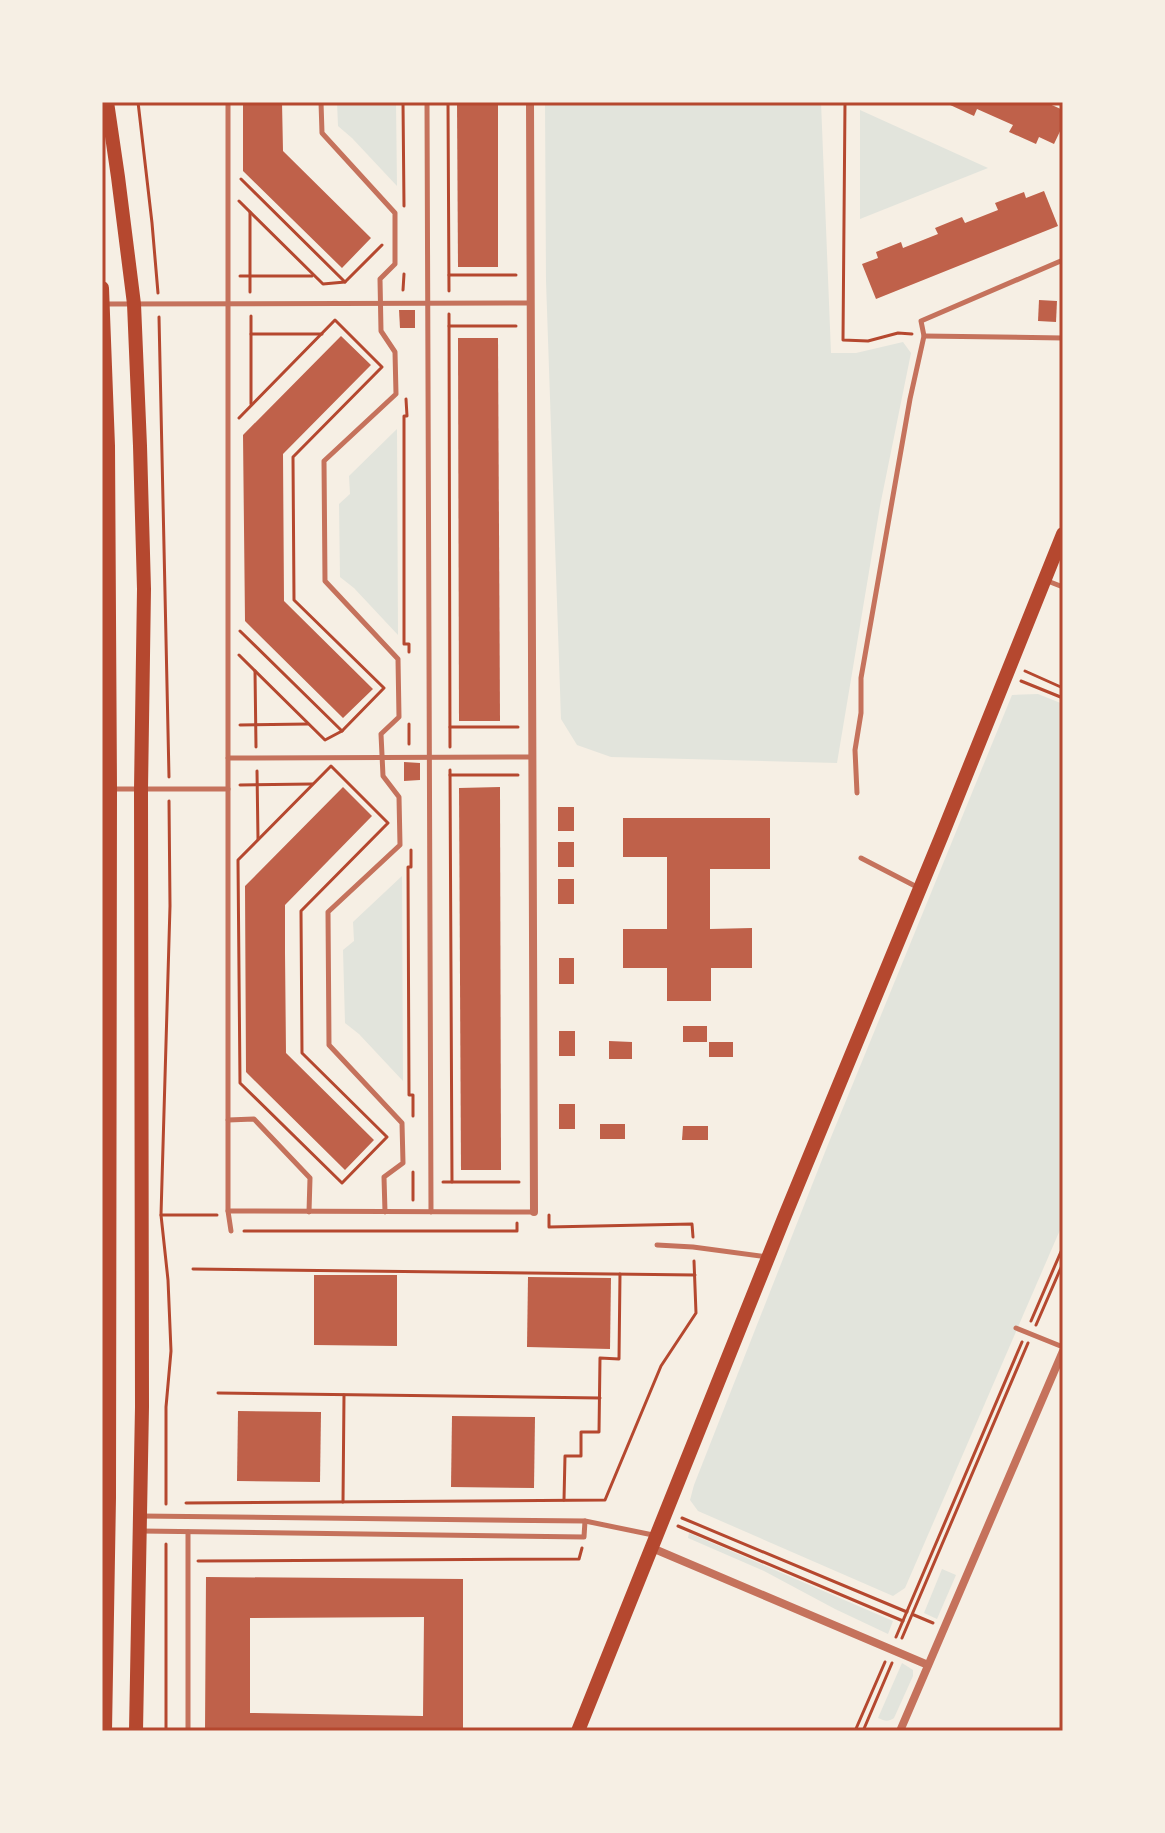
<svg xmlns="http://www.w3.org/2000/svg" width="1165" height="1833" font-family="Bitter,serif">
  <rect width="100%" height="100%" fill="#f6efe4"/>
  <g fill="#e2e4dc">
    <polygon points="337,102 396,102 397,186 352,138 338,126"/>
    <polygon points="545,102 821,102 831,353 856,353 903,342 911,353 880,506 837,763 611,757 577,745 561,719 546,281"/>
    <polygon points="860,110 988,168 860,219"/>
    <polygon points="397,429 398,635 354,588 340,577 339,504 350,494 349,476"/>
    <polygon points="1038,694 1063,704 1063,1223 905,1588 893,1596 698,1511 690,1500 694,1485 827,1147 1012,695"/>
    <polygon points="402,876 403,1081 359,1034 345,1023 343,950 354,941 353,922"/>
    <polygon points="689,1533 893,1621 888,1634 835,1609 764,1571 688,1538"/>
    <polygon points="942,1569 956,1575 937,1619 924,1613"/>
    <path d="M902 1663 913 1670V1676L894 1718C888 1722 885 1721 878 1718Z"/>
  </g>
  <g fill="#bf614a" fill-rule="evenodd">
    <polygon points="243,102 282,102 283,151 371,238 342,268 243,171"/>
    <polygon points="457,102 498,102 498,267 458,267"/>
    <polygon points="949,102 1045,102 1063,110 1063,125 1054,144 1039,137 1036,144 1009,132 1013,125 977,109 974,116 948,104"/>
    <polygon points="1044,191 1058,226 876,299 862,264 878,258 876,252 901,242 903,248 938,234 935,228 962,217 965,223 998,210 995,203 1024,192 1026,198"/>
    <polygon points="1039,300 1057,301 1056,322 1038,321"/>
    <polygon points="399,310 415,310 415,328 400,328"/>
    <polygon points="341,336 371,365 283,454 284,601 373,689 343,718 245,621 243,435"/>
    <polygon points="458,338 498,338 500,721 459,721"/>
    <polygon points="404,762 420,763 420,780 404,781"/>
    <polygon points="343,787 372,816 285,905 285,953 286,1053 374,1140 345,1170 246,1072 245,886"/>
    <polygon points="500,787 501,1170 461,1170 459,788"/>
    <rect x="558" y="807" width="16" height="24"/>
    <polygon points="623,818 770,818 770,869 710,869 710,929 752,928 752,968 711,968 711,1001 667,1001 667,968 623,968 623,929 667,929 667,857 623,857"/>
    <rect x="558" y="842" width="16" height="25"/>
    <rect x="558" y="879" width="16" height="25"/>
    <rect x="559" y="958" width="15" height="26"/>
    <rect x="683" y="1026" width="24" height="16"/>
    <rect x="559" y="1031" width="16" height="25"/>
    <polygon points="609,1041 632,1042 632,1059 609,1059"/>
    <rect x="709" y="1042" width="24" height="15"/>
    <rect x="559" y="1104" width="16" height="25"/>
    <rect x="600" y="1124" width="25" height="15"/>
    <polygon points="683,1126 708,1126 708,1140 682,1140"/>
    <polygon points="314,1275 397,1275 397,1346 314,1345"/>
    <polygon points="528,1277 611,1278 610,1349 527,1347"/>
    <polygon points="238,1411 321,1412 320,1482 237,1481"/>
    <polygon points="452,1416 535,1417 534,1488 451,1487"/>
    <path d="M206 1577 463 1579V1731H205ZM424 1617 423 1716 250 1713V1618Z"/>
  </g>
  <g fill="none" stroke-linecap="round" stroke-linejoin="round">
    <g stroke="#b5482f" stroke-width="3">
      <polyline points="138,102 152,223 158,293"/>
      <polyline points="403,102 404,206"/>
      <polyline points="448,102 449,291"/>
      <polyline points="845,102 843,340 868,341 898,333 912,334"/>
      <polyline points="241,179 345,282 382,245"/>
      <polyline points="239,201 323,284 345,282"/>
      <polyline points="250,212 250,292"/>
      <polyline points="449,275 516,275"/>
      <polyline points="240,276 312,276"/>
      <polyline points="403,290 404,274"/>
      <polyline points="449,314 450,747"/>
      <polyline points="251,316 251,404"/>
      <polyline points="159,317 169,777"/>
      <polyline points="449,326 516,326"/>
      <polyline points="251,334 322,334"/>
      <polyline points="406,399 407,416 404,416 404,644 409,644 409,652"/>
      <polyline points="239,418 335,320 382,367 293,457 294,600 384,688 342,731 240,631"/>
      <polyline points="239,655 325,740 342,731"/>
      <polyline points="255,671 256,747"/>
      <polyline points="1025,671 1063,688"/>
      <polyline points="1021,681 1063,698"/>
      <polyline points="240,725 308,724"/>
      <polyline points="450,727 518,727"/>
      <polyline points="409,744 409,724"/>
      <polygon points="331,766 388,823 301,911 302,1053 387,1137 342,1183 240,1083 238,860"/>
      <polyline points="450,770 452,1182"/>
      <polyline points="257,771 258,839"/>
      <polyline points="450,775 518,775"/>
      <polyline points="240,785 312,784"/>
      <polyline points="411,850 411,867 408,867 409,1095 413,1095 413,1116"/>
      <polyline points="413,1172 413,1200"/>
      <polyline points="443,1182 519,1182"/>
      <polyline points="161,1215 217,1215"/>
      <polyline points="549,1215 549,1227 692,1224 693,1237"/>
      <polyline points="244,1231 517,1231 517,1223"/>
      <polyline points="193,1269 695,1275"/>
      <polyline points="1031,1321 1063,1247"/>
      <polyline points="1036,1325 1063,1263"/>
      <polyline points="218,1393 600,1398"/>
      <polyline points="564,1500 565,1456 581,1456 581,1432 599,1432 600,1358 619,1359 620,1274"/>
      <polyline points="343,1502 344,1395"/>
      <polyline points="186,1503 605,1500 661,1366 696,1313 694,1261"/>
      <polyline points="166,1504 166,1407 171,1351 168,1280 161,1215 170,906 169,801"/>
      <polyline points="682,1518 907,1612"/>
      <polyline points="678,1526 903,1621"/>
      <polyline points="198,1561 579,1559 582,1548"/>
      <polyline points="914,1615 933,1623"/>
      <polyline points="896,1637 1022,1342"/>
      <polyline points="902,1638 1028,1343"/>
      <polyline points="166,1731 166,1544"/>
      <polyline points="855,1731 885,1662"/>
      <polyline points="863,1731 892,1663"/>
    </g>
    <g stroke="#c5725c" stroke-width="5">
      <polyline points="228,102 228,1211 231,1231"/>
      <polyline points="321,102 322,133 395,213 395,264 380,279 381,331 395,352 396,394 324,461 325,581 398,659 399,717 381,734 383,776 399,797 400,845 328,912 329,1045 402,1123 403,1163 384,1177 385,1212"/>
      <polyline points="427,102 431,1212"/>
      <polyline points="104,304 530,303"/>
      <polyline points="924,336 1063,338"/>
      <polyline points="1045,580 1063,587"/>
      <polyline points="228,758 532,757"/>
      <polyline points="102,789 228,789"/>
      <polyline points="857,793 855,750 861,713 861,678 910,399 924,336 921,321 1063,260"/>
      <polyline points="861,858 917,887"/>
      <polyline points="228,1120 254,1119 310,1178 309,1212"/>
      <polyline points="228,1211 534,1212"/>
      <polyline points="657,1245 693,1247 767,1257"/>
      <polyline points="1016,1328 1063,1347"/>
      <polyline points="141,1516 585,1521 653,1535"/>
      <polyline points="141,1531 584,1537 585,1521"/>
      <polyline points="188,1731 188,1532"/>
    </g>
    <g stroke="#c5725c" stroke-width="8">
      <polyline points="530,102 534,1212"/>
      <polyline points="652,1548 928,1665"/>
      <polyline points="900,1731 1063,1351"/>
    </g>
    <g stroke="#b5482f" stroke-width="14">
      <polyline points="107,102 118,177 134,304 140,446 144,589 141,789 142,1407 136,1731"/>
      <polyline points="102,288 108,446 110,789 109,1498 105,1731"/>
      <polyline points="578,1731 784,1218 942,835 1063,534"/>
    </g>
  </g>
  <rect width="1165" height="1833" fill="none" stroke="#f6efe4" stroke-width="208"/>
  <rect x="104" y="104" width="957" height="1625" fill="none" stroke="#b5482f" stroke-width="3"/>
</svg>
